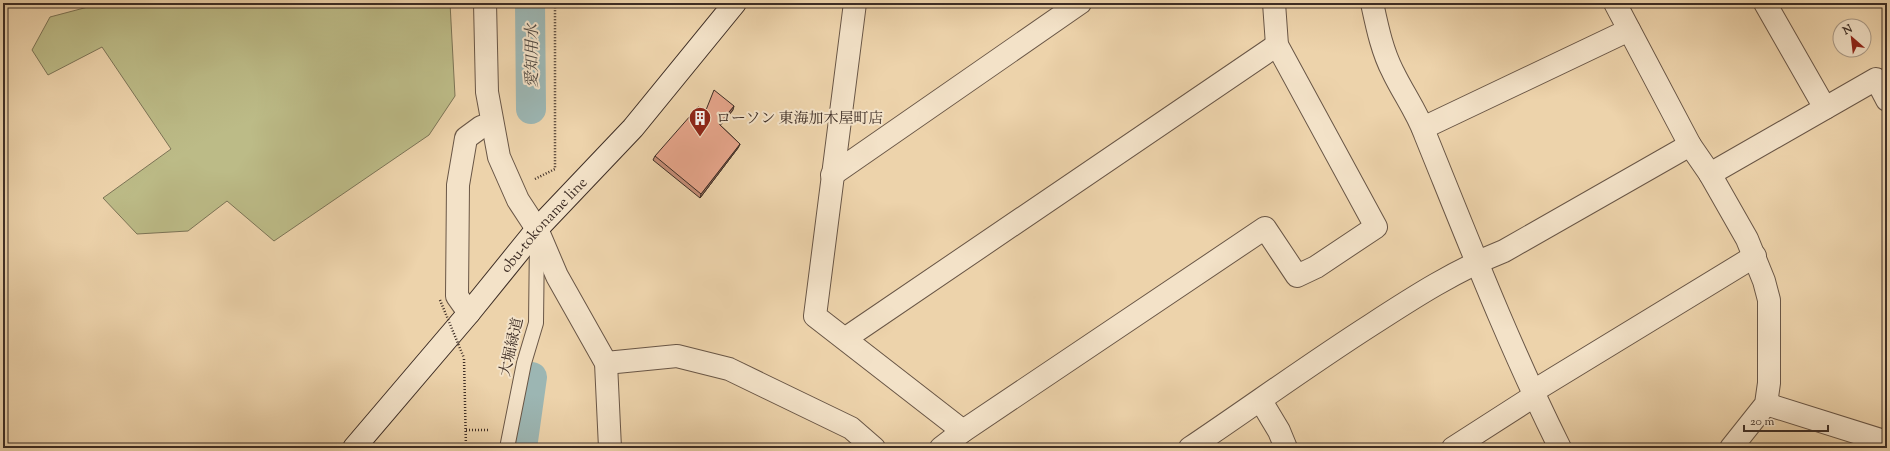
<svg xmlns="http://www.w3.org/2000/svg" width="1890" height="451" font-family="'Sorts Mill Goudy','Noto Serif JP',serif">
  <rect width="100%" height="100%" fill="#edd3ab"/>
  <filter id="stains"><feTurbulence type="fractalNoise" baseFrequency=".005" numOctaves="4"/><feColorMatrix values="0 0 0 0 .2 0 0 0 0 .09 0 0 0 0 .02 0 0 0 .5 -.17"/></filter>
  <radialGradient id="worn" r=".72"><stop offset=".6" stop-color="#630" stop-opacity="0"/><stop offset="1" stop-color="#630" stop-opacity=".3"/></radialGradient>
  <polygon fill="#bcbb87" stroke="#7c7456" points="103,3 450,3 455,96 429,135 274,241 227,201 188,231 137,234 103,198 171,149 102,47 48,75 32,50 50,17"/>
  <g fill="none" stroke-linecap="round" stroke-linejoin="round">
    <g stroke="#9cb6b3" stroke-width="30">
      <polyline points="530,3 531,109"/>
      <polyline points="522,448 532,377"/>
    </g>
    <g stroke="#695646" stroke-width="16">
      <polyline id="service" points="507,448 524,363 536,323 537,238"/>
    </g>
    <g stroke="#695646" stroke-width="24">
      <g id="minor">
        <polyline points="485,3 487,92 499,157 518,200 537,229 557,276 606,363 610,448"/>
        <polyline points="855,3 815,316 963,431"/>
        <path d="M1372 3C1377 26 1382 51 1393 72 1403 93 1417 112 1425 134 1468 240 1509 346 1560 448"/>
        <polyline points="1615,3 1690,145 1710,174 1747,239 1764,281 1769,300 1769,383 1766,404 1731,448"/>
        <polyline points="1765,3 1825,108"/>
        <polyline points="1423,128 1629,30"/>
        <polyline points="1710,174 1876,79 1887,100"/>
        <polyline points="832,175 1080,3"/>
        <polyline points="469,313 457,296 458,185 466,138 481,127 492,123"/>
        <polyline points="846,338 1277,45"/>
        <polyline points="606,363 677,356 729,369 851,428 874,448"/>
        <polyline points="1532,392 1755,256"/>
        <polyline points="1261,401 1279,431 1286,448"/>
        <polyline points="1766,404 1887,442"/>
        <polyline points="941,448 963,431 1265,228 1297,276 1316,267 1376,227 1277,45 1274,3"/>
        <path d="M1190 448C1251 407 1310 364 1371 325 1414 297 1456 270 1504 251L1690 145"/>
        <polyline points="1453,448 1534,396"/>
      </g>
    </g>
    <g stroke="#3d2d25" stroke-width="24">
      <g id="secondary">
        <path id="s1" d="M354 448 469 313 537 229 633 128 735 3"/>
      </g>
    </g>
    <g stroke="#3d2d25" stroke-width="2.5" stroke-dasharray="1 2" stroke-linecap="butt">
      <polyline points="535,179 555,169 555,3"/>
      <polyline points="464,359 466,448"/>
      <polyline points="466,430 489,430"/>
    </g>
    <use href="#service" stroke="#f3e2c8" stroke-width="14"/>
    <use href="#minor" stroke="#f3e2c8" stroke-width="22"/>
    <use href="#secondary" stroke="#f3e2c8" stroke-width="22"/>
    <polyline stroke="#3d2d25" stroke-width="2.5" stroke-dasharray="1 2" stroke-linecap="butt" points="440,300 464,358"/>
  </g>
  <polygon fill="#c68e78" stroke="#3d2d25" points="706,110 733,110 720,125 740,144 738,148 700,198 653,160 655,156"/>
  <g fill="#a17461" stroke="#3d2d25">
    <polygon points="734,106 733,110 718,128 719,124"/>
    <polygon points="740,144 738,148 700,198 701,194"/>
  </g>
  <polygon fill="#e6a58b" stroke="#3d2d25" points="714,90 734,106 719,124 740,144 701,194 655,156 698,107 706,110"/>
  <defs>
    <g id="building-pin" transform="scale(1.15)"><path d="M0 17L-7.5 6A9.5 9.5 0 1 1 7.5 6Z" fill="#8f2418" stroke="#f3e2c8"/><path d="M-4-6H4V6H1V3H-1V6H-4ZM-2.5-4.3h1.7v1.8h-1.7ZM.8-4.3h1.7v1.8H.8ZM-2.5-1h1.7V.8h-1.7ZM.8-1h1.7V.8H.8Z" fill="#fff"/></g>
  </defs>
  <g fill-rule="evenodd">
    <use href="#building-pin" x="700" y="118"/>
  </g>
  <g text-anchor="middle" stroke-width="4" stroke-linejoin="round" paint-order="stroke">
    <g font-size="15" fill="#3d2d25" stroke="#f3e2c8" text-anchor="start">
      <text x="716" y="123">ローソン 東海加木屋町店</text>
    </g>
    <g font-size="15" fill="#3d2d25" stroke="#f3e2c8">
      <text dy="5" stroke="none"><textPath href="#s1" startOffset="293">obu-tokoname line</textPath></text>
      <text transform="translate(511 347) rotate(-77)" y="5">大堀緑道</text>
    </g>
    <g font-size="16" font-style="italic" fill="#504841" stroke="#f3e2c8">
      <text transform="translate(531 56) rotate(-90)" y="6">愛知用水</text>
    </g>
  </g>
  <rect width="1890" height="451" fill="none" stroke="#edd3ab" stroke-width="16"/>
  <rect x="4" y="4" width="1882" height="443" fill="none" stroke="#3d2d25" stroke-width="2"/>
  <rect x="8" y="8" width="1874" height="435" fill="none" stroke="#3d2d25"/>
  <g transform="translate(1852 38) rotate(332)"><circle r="19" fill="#f3e2c8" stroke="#aa9a87"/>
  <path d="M0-3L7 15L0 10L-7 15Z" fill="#8f2418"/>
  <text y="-6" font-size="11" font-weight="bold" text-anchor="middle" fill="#3d2d25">N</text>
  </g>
  <path d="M1744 425v6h84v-6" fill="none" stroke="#3d2d25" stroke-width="2"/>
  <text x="1750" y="425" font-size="12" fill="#3d2d25" stroke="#f3e2c8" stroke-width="3" paint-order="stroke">20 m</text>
  <rect width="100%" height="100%" filter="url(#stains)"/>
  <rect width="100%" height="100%" fill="url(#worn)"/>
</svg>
